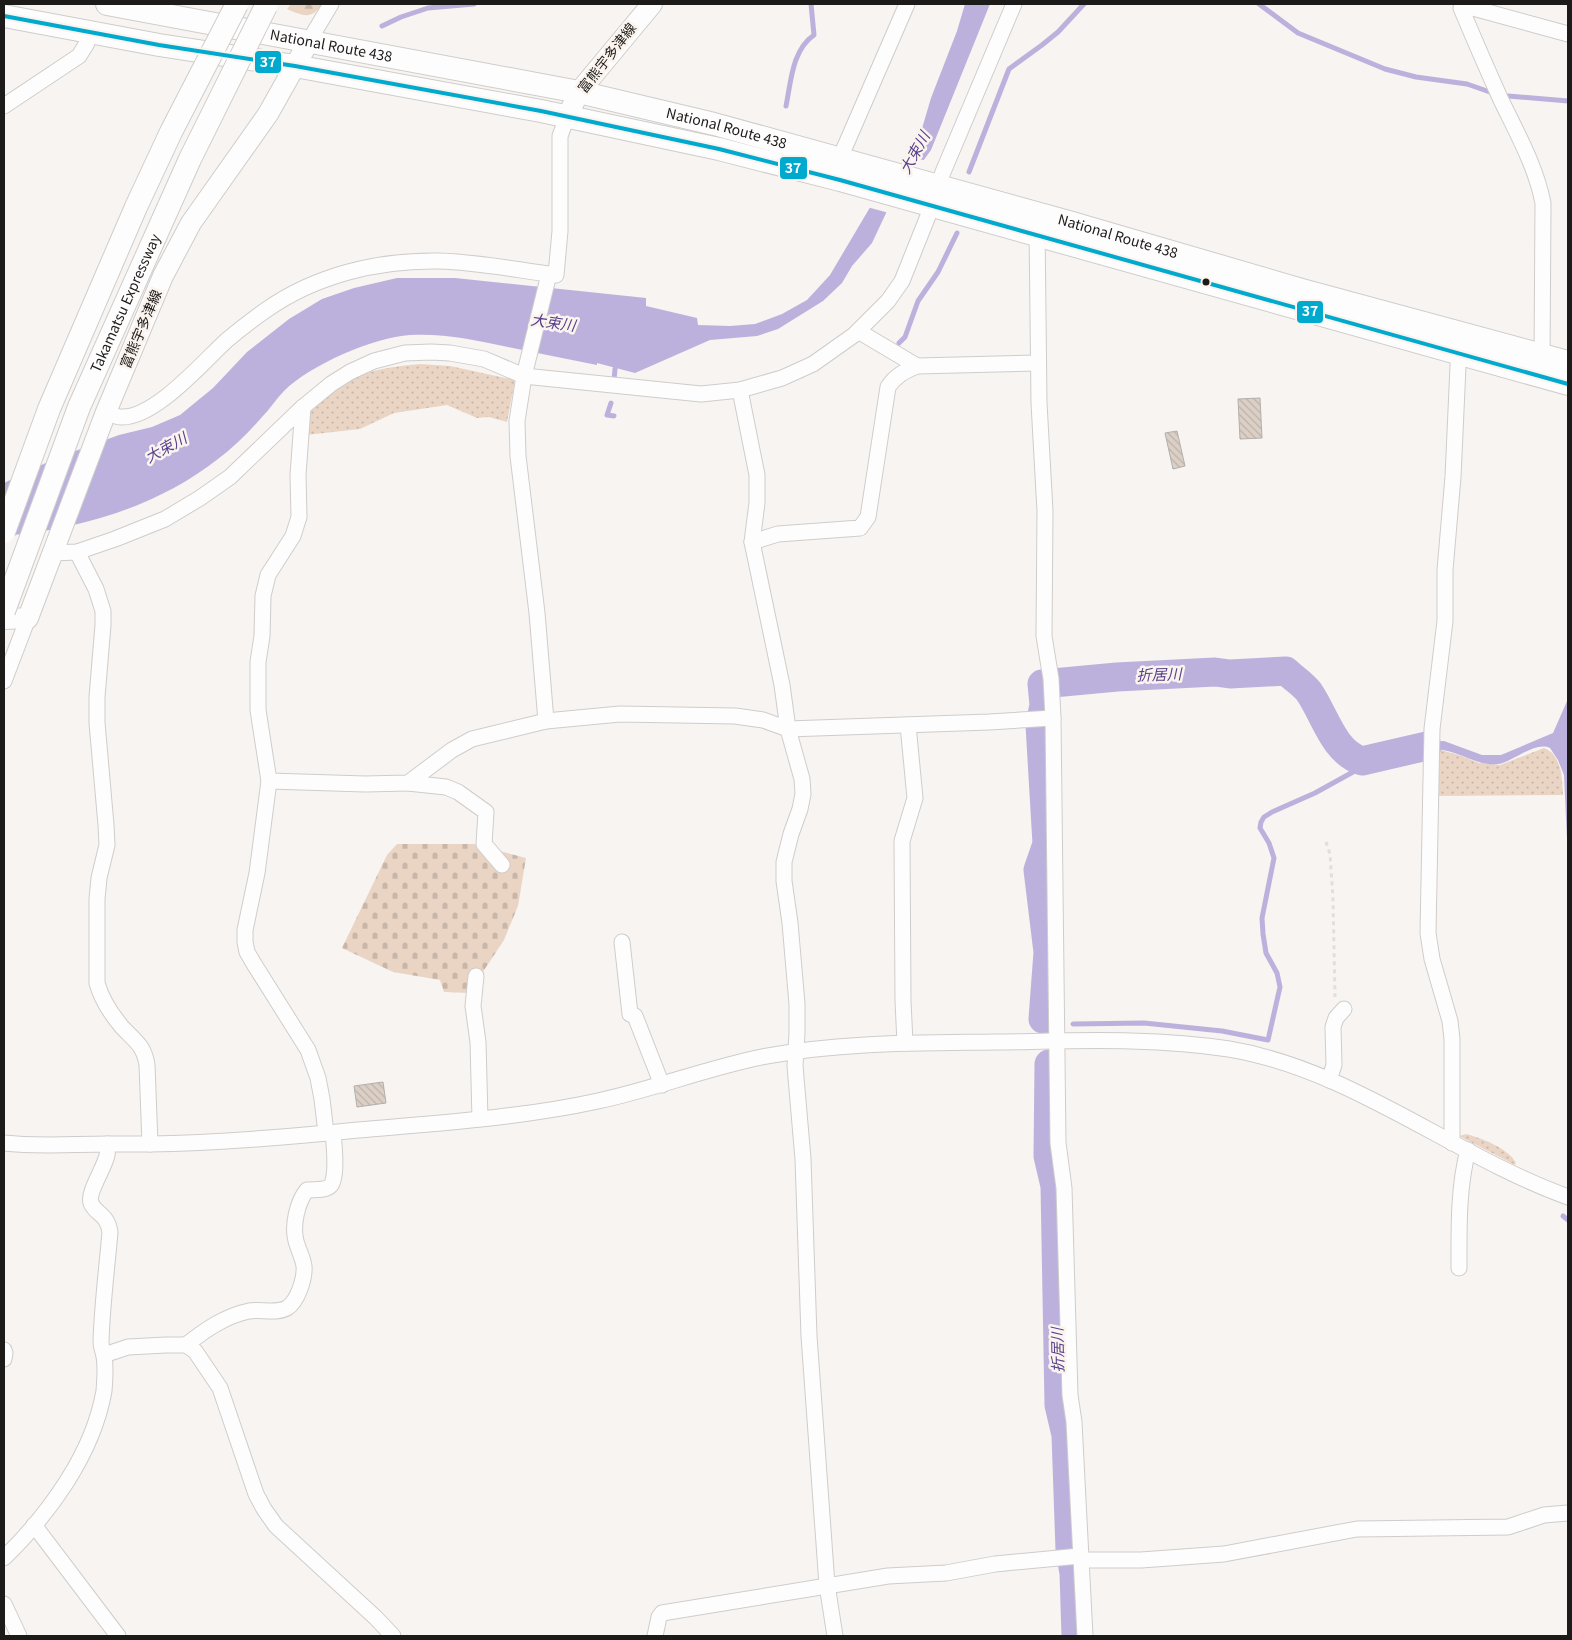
<svg xmlns="http://www.w3.org/2000/svg" width="1572" height="1640" font-family="Georgia,'Noto Sans JP',serif">
  <defs>
    <pattern id="grass-dots" width="8" height="8" patternUnits="userSpaceOnUse" patternTransform="scale(1.25)"><rect width="8" height="8" fill="#ead5c5"/><path d="M2 2h.1M6 6h.1" fill="none" stroke="#c8b6a9" stroke-width="1.8" stroke-linecap="round"/></pattern>
    <pattern id="forest-firs" width="22" height="20" patternUnits="userSpaceOnUse" patternTransform="scale(1.25)"><rect width="22" height="20" fill="#ead5c5"/><path d="M5 1l3.5 6h-7zM16 11l3.5 6h-7z" fill="#c8b6a9"/></pattern>
    <pattern id="cemetery-stones" width="16" height="16" patternUnits="userSpaceOnUse" patternTransform="scale(1.25)"><rect width="16" height="16" fill="#ead5c5"/><path d="M2 7V4a2 2 0 0 1 4 0v3zM10 15v-3a2 2 0 0 1 4 0v3z" fill="#c8b6a9"/></pattern>
    <pattern id="building-back-hatch" width="6" height="6" patternUnits="userSpaceOnUse" patternTransform="scale(1.25)"><rect width="6" height="6" fill="#dcd0c6"/><path d="M-1 5l2 2M0 0l6 6M5-1l2 2" fill="none" stroke="#bcb2aa"/></pattern>
  </defs>
  <rect width="100%" height="100%" fill="#f7f4f1"/>
  <g fill="url(#grass-dots)">
    <path d="M420 364 450 366 515 380 507 422 489 417 477 418 447 405 394 413 360 429 306 435 309 406C324 395 345 380 363 374 381 368 400 366 420 364Z"/>
    <path d="M1544 748C1562 755 1562 778 1563 795L1435 796 1436 751 1441 750 1462 756 1479 763 1500 765Z"/>
    <path d="M1466 1134C1481 1138 1508 1148 1516 1163L1515 1165 1459 1136Z"/>
  </g>
  <path fill="url(#forest-firs)" d="M291 4H322C312 20 303 16 287 9Z"/>
  <polygon fill="url(#cemetery-stones)" points="397,844 474,844 526,858 518,906 504,940 469,993 444,992 440,980 393,972 342,948 387,855"/>
  <g fill="#bcb1dc">
    <path d="M965 4H990L931 150 887 211 872 243 852 266 842 283 823 301 778 329 757 336 710 340 635 373 597 363V365C567 359 537 353 508 347 475 340 443 333 410 335 374 337 310 365 284 391 276 399 270 409 262 417 249 432 234 447 218 459 157 507 80 529 4 536V483L56 458 119 435 152 427 180 415 213 388 247 352 289 319 322 299 354 288 397 278H455L646 298V306L697 318 698 325 730 326 755 324 782 314 807 300 830 275 888 177 918 142 931 98 957 31Z"/>
    <path d="M1568 699V861L1564 775 1558 760 1550 748C1535 741 1514 761 1499 764 1480 767 1462 753 1443 750 1433 748 1401 756 1389 758L1390 750 1425 742 1444 741 1482 755H1501L1553 733Z"/>
  </g>
  <polygon fill="#f7f4f1" points="904,154 926,161 889,213 867,207 886,175"/>
  <g fill="none" stroke-linecap="round" stroke-linejoin="round">
    <g stroke="#bcb1dc" stroke-width="5">
      <polyline points="1259,4 1298,33 1385,69 1416,77 1467,84 1490,92"/>
      <polyline points="382,26 401,17 428,8 474,4"/>
      <polyline points="1508,96 1568,101"/>
      <path d="M786 106C791 82 792 50 814 35L811 4"/>
      <polyline points="969,172 1009,69 1042,45 1058,32 1084,4"/>
      <polyline points="899,343 905,337 918,301 938,272 957,233"/>
      <polyline points="614,380 615,369"/>
      <polyline points="611,403 607,415 614,416"/>
      <polyline points="1073,1024 1144,1023 1222,1031 1268,1040 1280,987 1277,973 1266,953 1263,934 1262,918 1274,858 1269,843 1260,828 1261,822 1264,817 1272,812 1315,793 1353,772 1362,761"/>
      <polyline points="1563,1216 1568,1220"/>
    </g>
    <g stroke="#bcb1dc" stroke-width="29">
      <path d="M1043 1019 1048 952 1038 870 1047 844 1040 725 1044 705 1042 684 1117 677 1215 672 1230 674 1286 671C1293 678 1303 684 1309 692 1325 715 1333 752 1362 761L1427 746"/>
      <polyline points="1049,1064 1048,1156 1055,1186 1059,1405 1066,1435 1070,1550 1074,1573 1076,1636"/>
    </g>
  </g>
  <g fill="url(#building-back-hatch)" stroke="#b1afac">
    <polygon points="1260,398 1262,438 1240,439 1238,399"/>
    <polygon points="1177,431 1185,466 1173,469 1165,433"/>
    <polygon points="383,1082 386,1103 357,1107 354,1086"/>
  </g>
  <g fill="none" stroke-linecap="round" stroke-linejoin="round">
    <g stroke="#cfcdcb" stroke-width="17">
      <g id="minor">
        <polyline points="309,41 331,4"/>
        <polyline points="4,106 79,56 87,43 89,31"/>
        <polyline points="840,158 907,4"/>
        <polyline points="938,186 943,172 1014,4"/>
        <polyline points="1037,227 1039,403 1045,511 1044,636 1051,679 1053,718 1058,1143 1064,1188 1070,1395 1074,1422 1085,1636"/>
        <polyline points="858,331 917,366"/>
        <path d="M1542 363 1543 203C1536 167 1517 133 1501 100 1487 69 1474 39 1461 8H1473L1568 34"/>
        <polyline points="740,390 757,475 757,503 752,542 782,685 788,729 802,779 803,794 800,809 791,834 784,862 784,881 790,923 797,1004 797,1033 795,1066 803,1159 809,1336 827,1585 835,1636"/>
        <polyline points="303,407 298,475 299,517 293,536 268,575 263,596 262,636 258,662 258,710 269,781 257,873 245,930 245,942 247,952 254,964 308,1050 318,1078 322,1099 326,1133"/>
        <path d="M106 412C110 414 116 417 121 417 154 419 203 362 227 340 239 330 253 319 266 310 316 275 378 260 439 261 478 262 517 270 556 275L560 231V136L567 117"/>
        <path d="M752 542 778 534 860 528 868 517 888 387C896 375 905 371 917 366L1038 363"/>
        <path d="M77 552 96 589 103 611V625L97 697V723L106 825 107 845 99 878 97 899V983C101 998 112 1015 122 1027 135 1041 144 1045 147 1065L150 1144"/>
        <polyline points="52,553 77,552 115,539 165,519 200,498 230,477 303,407 331,384 350,372 374,361 405,353 431,352 450,353 484,359 524,376 701,394 740,390 782,378 813,364 854,335 888,301 902,281 932,206"/>
        <polyline points="4,681 28,618"/>
        <polyline points="546,721 537,613 518,456 517,421 524,376 549,274"/>
        <polyline points="269,781 365,784 408,783 452,750 472,739 546,721 620,714 735,716 763,720 788,729 989,722 1053,718"/>
        <polyline points="408,783 446,787 458,792 486,812 484,844 502,865"/>
        <polyline points="622,942 630,1014 635,1016 662,1085"/>
        <polyline points="476,976 473,1006 478,1042 480,1119"/>
        <polyline points="905,1043 903,1001 902,841 915,798 908,725"/>
        <polyline points="1329,1080 1334,1065 1333,1027 1336,1018 1344,1009"/>
        <path d="M4 1143C39 1147 73 1144 109 1144 122 1144 135 1144 149 1144 219 1143 289 1137 358 1130 438 1123 520 1118 598 1101 654 1089 707 1068 762 1057 838 1042 918 1043 995 1042 1073 1041 1152 1037 1229 1049 1353 1070 1452 1155 1568 1197"/>
        <polyline points="1452,1143 1452,1039 1450,1021 1432,959 1428,933 1432,729 1445,621 1445,570 1453,477 1459,344"/>
        <path d="M1459 1268C1459 1229 1458 1188 1468 1150"/>
        <path d="M186 1345C205 1330 225 1316 249 1311 261 1309 276 1314 287 1308 298 1301 305 1278 304 1266 303 1258 298 1249 296 1241 292 1226 297 1202 307 1190 313 1189 325 1191 330 1186 338 1180 334 1143 333 1133"/>
        <polyline points="4,1350 5,1353 4,1359"/>
        <polyline points="104,1355 128,1347 166,1345 186,1345 195,1351 220,1388 256,1494 264,1509 276,1526 376,1618 393,1636"/>
        <polyline points="34,1525 118,1636"/>
        <path d="M4 1558C49 1514 93 1454 104 1391 105 1379 106 1368 104 1356 103 1351 101 1347 101 1342 102 1305 107 1268 110 1232 107 1213 96 1215 91 1203 87 1193 105 1167 107 1155 108 1152 107 1147 107 1144"/>
        <polyline points="1081,1560 1141,1560 1224,1554 1357,1529 1508,1527 1544,1515 1568,1513"/>
        <polyline points="4,1604 19,1636"/>
        <polyline points="655,1636 659,1617 662,1613 888,1576 946,1573 995,1564 1080,1556"/>
      </g>
    </g>
    <g stroke="#cfcdcb" stroke-width="22">
      <g id="major">
        <polyline points="567,117 579,92 652,4"/>
        <polyline points="4,619 28,618 106,412 163,276 191,223 268,114 309,41"/>
      </g>
    </g>
    <g stroke="#cfcdcb" stroke-width="24">
      <g id="highway">
        <path id="s1" d="M107 4 579 92 714 124 1069 222 1302 290 1568 362"/>
        <polyline points="4,16 159,45 295,66 541,111 719,149 840,180 1568,384"/>
      </g>
    </g>
    <polyline stroke="#e0dfdd" stroke-width="3" stroke-dasharray="4 4" stroke-linecap="butt" points="1326,842 1330,854 1333,899 1335,997"/>
    <use href="#minor" stroke="#fefdfd" stroke-width="15"/>
    <use href="#major" stroke="#fefdfd" stroke-width="20"/>
    <use href="#highway" stroke="#fefdfd" stroke-width="22"/>
    <g stroke="#cfcdcb" stroke-width="24" stroke-linecap="butt">
      <g id="highway-bridge">
        <polyline points="4,532 49,409 136,207 171,132 237,4"/>
        <path id="s2" d="M4 611 79 407 190 159 266 6"/>
      </g>
    </g>
    <use href="#highway-bridge" stroke="#fefdfd" stroke-width="22"/>
    <g stroke="#faf3ee" stroke-width="8">
      <polyline id="bus-1" points="4,16 159,45 295,66 541,111 719,149 840,180 1568,384"/>
    </g>
    <use href="#bus-1" stroke="#00a9ce" stroke-width="4"/>
  </g>
  <circle fill="#1d1b19" stroke="#faf3ee" stroke-width="2" cx="1206" cy="282" r="4.5"/>
  <g text-anchor="middle" stroke-width="5" stroke-linejoin="round" paint-order="stroke">
    <g font-size="14" fill="#1d1b19" stroke="#faf3ee">
      <text dy="5" stroke="none"><textPath href="#s1" startOffset="228">National Route 438</textPath></text>
      <text transform="translate(607 58) rotate(-52)" y="5">富熊宇多津線</text>
      <text dy="5" stroke="none"><textPath href="#s1" startOffset="632">National Route 438</textPath></text>
      <text dy="5" stroke="none"><textPath href="#s1" startOffset="1038">National Route 438</textPath></text>
      <text dy="5" stroke="none"><textPath href="#s2" startOffset="331">Takamatsu Expressway</textPath></text>
      <text transform="translate(141 329) rotate(-67)" y="5">富熊宇多津線</text>
    </g>
    <g font-size="15" font-style="italic" fill="#56408c" stroke="#faf3ee">
      <text transform="translate(915 153) rotate(-61)" y="5">大束川</text>
      <text transform="translate(553 323) rotate(8)" y="5">大束川</text>
      <text transform="translate(166 448) rotate(-29)" y="5">大束川</text>
      <text transform="translate(1159 675) rotate(-2)" y="5">折居川</text>
      <text transform="translate(1058 1350) rotate(-91)" y="5">折居川</text>
    </g>
  </g>
  <g stroke="#faf3ee" stroke-width="2">
    <rect x="254" y="50" width="28" height="24" rx="5" fill="#00a9ce"/>
    <rect x="779" y="156" width="29" height="24" rx="5" fill="#00a9ce"/>
    <rect x="1296" y="300" width="28" height="24" rx="5" fill="#00a9ce"/>
  </g>
  <g font-size="14" text-anchor="middle" font-weight="bold" fill="#fff">
    <text x="268" y="67">37</text>
    <text x="793" y="173">37</text>
    <text x="1310" y="316">37</text>
  </g>
  <rect width="1572" height="1640" fill="none" stroke="#1d1b19" stroke-width="10"/>
</svg>
